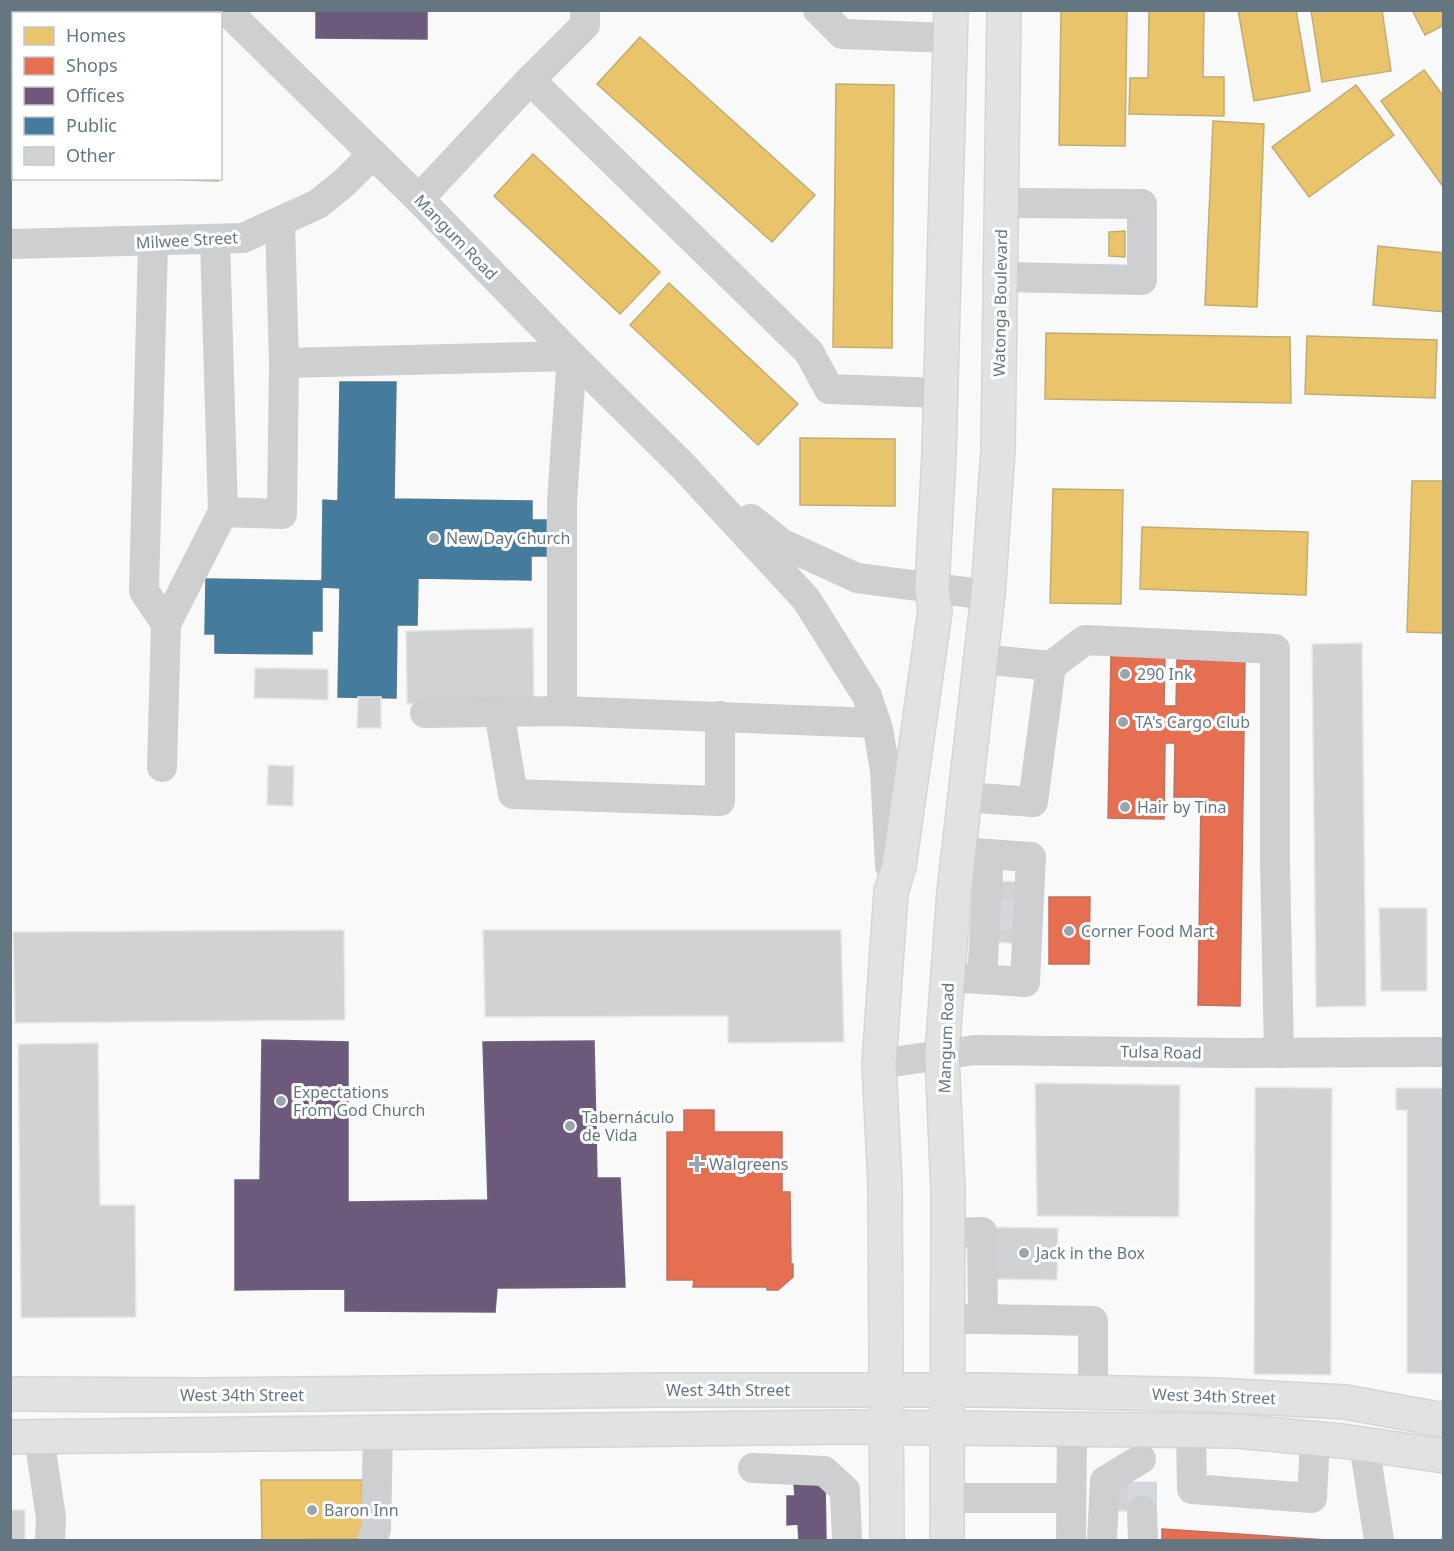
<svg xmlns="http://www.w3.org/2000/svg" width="1454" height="1551" font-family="'Noto Sans',sans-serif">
  <rect width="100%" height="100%" fill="#f9f9f9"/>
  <g fill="#e9c46a" stroke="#c1ad72" stroke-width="1.5">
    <rect x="10" y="10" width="2" height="46"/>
    <rect x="45" y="10" width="72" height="4"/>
    <polygon points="1061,10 1127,10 1125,146 1059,145"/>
    <polygon points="1149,10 1204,10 1203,77 1224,77 1224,116 1129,114 1130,78 1148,78"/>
    <polygon points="1238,10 1296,10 1310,91 1254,101"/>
    <polygon points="1311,10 1382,10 1391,71 1322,82"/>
    <polygon points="1412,10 1444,10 1444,25 1425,35"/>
    <polygon points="640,37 815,195 772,242 597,84"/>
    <polygon points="1424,70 1444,97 1444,188 1381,101"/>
    <polygon points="836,84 894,85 892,348 833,347"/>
    <polygon points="1356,85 1394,135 1309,197 1272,147"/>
    <polygon points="1213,121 1264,124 1257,307 1205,305"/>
    <polygon points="533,154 660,272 620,314 494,196"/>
    <polygon points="183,178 219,178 218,181 183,180"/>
    <polygon points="1125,231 1125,257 1109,256 1109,232"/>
    <polygon points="1378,246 1444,253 1444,312 1373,305"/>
    <polygon points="669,283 798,404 758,445 630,325"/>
    <polygon points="1046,333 1290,337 1291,403 1045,399"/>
    <polygon points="1307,336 1437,340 1435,398 1305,394"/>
    <polygon points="800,438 895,439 895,506 800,505"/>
    <polygon points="1412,481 1444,481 1444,633 1407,632"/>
    <polygon points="1053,489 1123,490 1121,604 1050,603"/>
    <polygon points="1142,527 1308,532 1306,595 1140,589"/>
    <polygon points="261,1480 362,1480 362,1539 262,1540"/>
  </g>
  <g fill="#e76f51" stroke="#c07160" stroke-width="1.5">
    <polygon points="1111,654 1165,655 1164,706 1176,706 1177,660 1245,661 1240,1006 1198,1005 1201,797 1174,797 1175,743 1165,743 1164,819 1108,818"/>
    <polygon points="1049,897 1090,897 1089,964 1049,964"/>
    <polygon points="684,1110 714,1110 714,1132 782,1132 782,1192 790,1192 791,1264 793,1264 793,1277 778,1290 767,1290 767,1287 693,1287 694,1280 667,1280 667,1132 684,1132"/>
    <polygon points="1162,1529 1327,1540 1162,1540"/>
  </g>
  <g fill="#6d597a" stroke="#6b627d" stroke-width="1.5">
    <polygon points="316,10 427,10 427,39 316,38"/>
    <polygon points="262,1040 348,1042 348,1202 488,1200 483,1042 594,1041 597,1178 620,1178 625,1287 497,1288 495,1312 345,1311 345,1289 235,1290 235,1180 260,1180"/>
    <polygon points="794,1484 825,1484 826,1540 799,1540 798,1524 787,1525 787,1496 795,1496"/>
  </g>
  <polygon fill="#457b9d" stroke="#4f7a95" stroke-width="1.5" points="340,382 396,382 394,499 532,501 532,520 546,520 546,556 531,556 531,580 418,578 417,625 397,625 396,698 338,697 340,588 322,587 322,631 312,631 312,654 215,653 215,634 205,634 206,579 322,581 323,500 338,501"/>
  <g fill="#d0d2d3" stroke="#e8e8e8" stroke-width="1.5">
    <polygon points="533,628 534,701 407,704 406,631"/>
    <polygon points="1362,643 1366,1006 1316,1007 1312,644"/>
    <polygon points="255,668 328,669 328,700 254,698"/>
    <polygon points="358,697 381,697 381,728 357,728"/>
    <polygon points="268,765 294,766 293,806 267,805"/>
    <polygon points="1001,881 1023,882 1019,944 996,942"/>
    <polygon points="1379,908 1427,908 1427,991 1381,991"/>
    <polygon points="344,930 345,1020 15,1023 13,932"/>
    <polygon points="483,930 841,930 844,1042 728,1043 728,1016 485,1017"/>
    <polygon points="98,1043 100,1205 135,1205 136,1317 21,1318 18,1044"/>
    <polygon points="1035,1083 1180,1085 1179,1217 1037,1216"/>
    <polygon points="1255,1087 1332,1088 1331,1375 1254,1374"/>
    <polygon points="1396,1088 1444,1088 1444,1374 1407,1373 1407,1110 1396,1110"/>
    <polygon points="989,1227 1058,1228 1057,1280 989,1279"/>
    <rect x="1117" y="1482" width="39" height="29"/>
    <rect x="10" y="1510" width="15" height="30"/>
  </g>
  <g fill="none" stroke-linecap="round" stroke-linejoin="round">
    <g stroke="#d4d8dc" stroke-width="30" stroke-dasharray="30 15" stroke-linecap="butt">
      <polyline points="998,915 1020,916"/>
      <polyline points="1142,1482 1142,1511"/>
    </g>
    <g stroke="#d5d6d7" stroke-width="36">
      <g id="major">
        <polyline points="10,1394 201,1395 663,1390 982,1390 1215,1395 1345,1402 1444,1420"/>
        <polyline points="10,1437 851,1427 1236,1431 1342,1441 1444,1456"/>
        <polyline points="887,1540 885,1184 879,1064 891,892 899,866 935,611 932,588 939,454 951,10"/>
        <polyline points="947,1540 948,1191 942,1055 954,892 988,595 998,450 1004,10"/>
      </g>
    </g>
    <g stroke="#cecfd0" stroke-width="30">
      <polyline points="226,10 419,199 572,356 683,466 806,599 867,696 878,729 885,770 890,866"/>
      <polyline points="818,10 842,34 950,38"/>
      <polyline points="530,80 809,352 829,389 940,393"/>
      <polyline points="419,199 530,80 585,25 585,10"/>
      <polyline points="215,239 223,512"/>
      <polyline points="153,242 144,591 166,624"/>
      <polyline points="10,244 243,238 318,204 345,182 373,154"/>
      <polyline points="1000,277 1142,280 1142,204 1001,203"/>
      <polyline points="284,363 572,356 562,501 562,711"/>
      <polyline points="751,519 781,543 857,578 988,595"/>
      <polyline points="1051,666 1085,640 1275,649 1275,863 1279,1053"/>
      <polyline points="499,712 513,794 720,801 720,716"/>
      <polyline points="425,713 562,711 876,723"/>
      <polyline points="162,767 166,624 223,512 282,514 284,363 280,223"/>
      <polyline points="965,797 1033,802 1051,666 981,659"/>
      <polyline points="948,977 1025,982 1031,857 959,852"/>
      <polyline points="982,979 989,854"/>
      <polyline points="879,1064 975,1050 1232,1053 1444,1052"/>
      <polyline points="948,1233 982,1232 983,1319 963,1319"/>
      <polyline points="983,1319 1093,1321 1093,1393"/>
      <polyline points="1191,1431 1192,1489 1312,1498 1315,1438"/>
      <polyline points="39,1437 51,1518 50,1540"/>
      <polyline points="1364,1444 1379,1540"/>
      <polyline points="753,1468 824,1471 845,1490 847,1540"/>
      <polyline points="946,1498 1071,1498"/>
      <polyline points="1142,1511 1143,1540"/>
      <polyline points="372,1540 376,1529 378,1433"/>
      <polyline points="1071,1540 1072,1430"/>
      <polyline points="1102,1540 1105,1481 1141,1459"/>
    </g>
    <use href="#major" stroke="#e1e2e2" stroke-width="33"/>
  </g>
  <g fill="#99a4ac" stroke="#fff" stroke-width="2">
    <circle cx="434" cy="538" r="6"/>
    <circle cx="1125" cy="674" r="6"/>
    <circle cx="1123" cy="722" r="6"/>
    <circle cx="1125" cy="807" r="6"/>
    <circle cx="1069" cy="931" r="6"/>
    <circle cx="281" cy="1101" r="6"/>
    <circle cx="570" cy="1126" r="6"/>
    <path d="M694 1155h6v6h6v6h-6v6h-6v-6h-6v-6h6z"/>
    <circle cx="1024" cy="1253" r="6"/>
    <circle cx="312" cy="1510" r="6"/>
  </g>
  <g text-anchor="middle" stroke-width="6" stroke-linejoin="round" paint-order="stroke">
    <g font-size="16" fill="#657683" stroke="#fff">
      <text transform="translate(456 237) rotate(46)" y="6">Mangum Road</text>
      <text transform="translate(187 240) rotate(-3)" y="6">Milwee Street</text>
      <text transform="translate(1000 303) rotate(-89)" y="6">Watonga Boulevard</text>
      <text transform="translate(946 1038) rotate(-88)" y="6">Mangum Road</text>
      <text transform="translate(1161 1052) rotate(1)" y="6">Tulsa Road</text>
      <text x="728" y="1396">West 34th Street</text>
      <text x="242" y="1401">West 34th Street</text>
      <text transform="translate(1214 1396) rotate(2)" y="6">West 34th Street</text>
    </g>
    <g font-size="16" fill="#657683" stroke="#fff" text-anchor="start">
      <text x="446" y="544">New Day Church</text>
      <text x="1137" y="680">290 Ink</text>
      <text x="1135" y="728">TA's Cargo Club</text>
      <text x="1137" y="813">Hair by Tina</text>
      <text x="1081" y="937">Corner Food Mart</text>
      <text x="293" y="1098">Expectations<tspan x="293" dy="18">From God Church</tspan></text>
      <text x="582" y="1123">Tabernáculo<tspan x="582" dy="18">de Vida</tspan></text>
      <text x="709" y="1170">Walgreens</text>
      <text x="1036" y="1259">Jack in the Box</text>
      <text x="324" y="1516">Baron Inn</text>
    </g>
  </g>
  <rect width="1454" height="1551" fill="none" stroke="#657683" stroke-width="24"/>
  <rect x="12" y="12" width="210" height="168" fill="#ffffff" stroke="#c1c8cd" stroke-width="1.5"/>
  <rect x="24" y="27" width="30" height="18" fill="#e9c46a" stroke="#c1c8cd" stroke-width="1.5"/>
  <text x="66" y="42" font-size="18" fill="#657683">Homes</text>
  <rect x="24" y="57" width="30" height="18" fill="#e76f51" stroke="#c1c8cd" stroke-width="1.5"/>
  <text x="66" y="72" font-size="18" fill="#657683">Shops</text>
  <rect x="24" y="87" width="30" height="18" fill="#6d597a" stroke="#c1c8cd" stroke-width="1.5"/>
  <text x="66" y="102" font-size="18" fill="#657683">Offices</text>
  <rect x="24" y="117" width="30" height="18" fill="#457b9d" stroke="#c1c8cd" stroke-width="1.5"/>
  <text x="66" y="132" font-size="18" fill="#657683">Public</text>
  <rect x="24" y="147" width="30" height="18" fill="#d0d2d3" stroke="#c1c8cd" stroke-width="1.5"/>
  <text x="66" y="162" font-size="18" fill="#657683">Other</text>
</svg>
